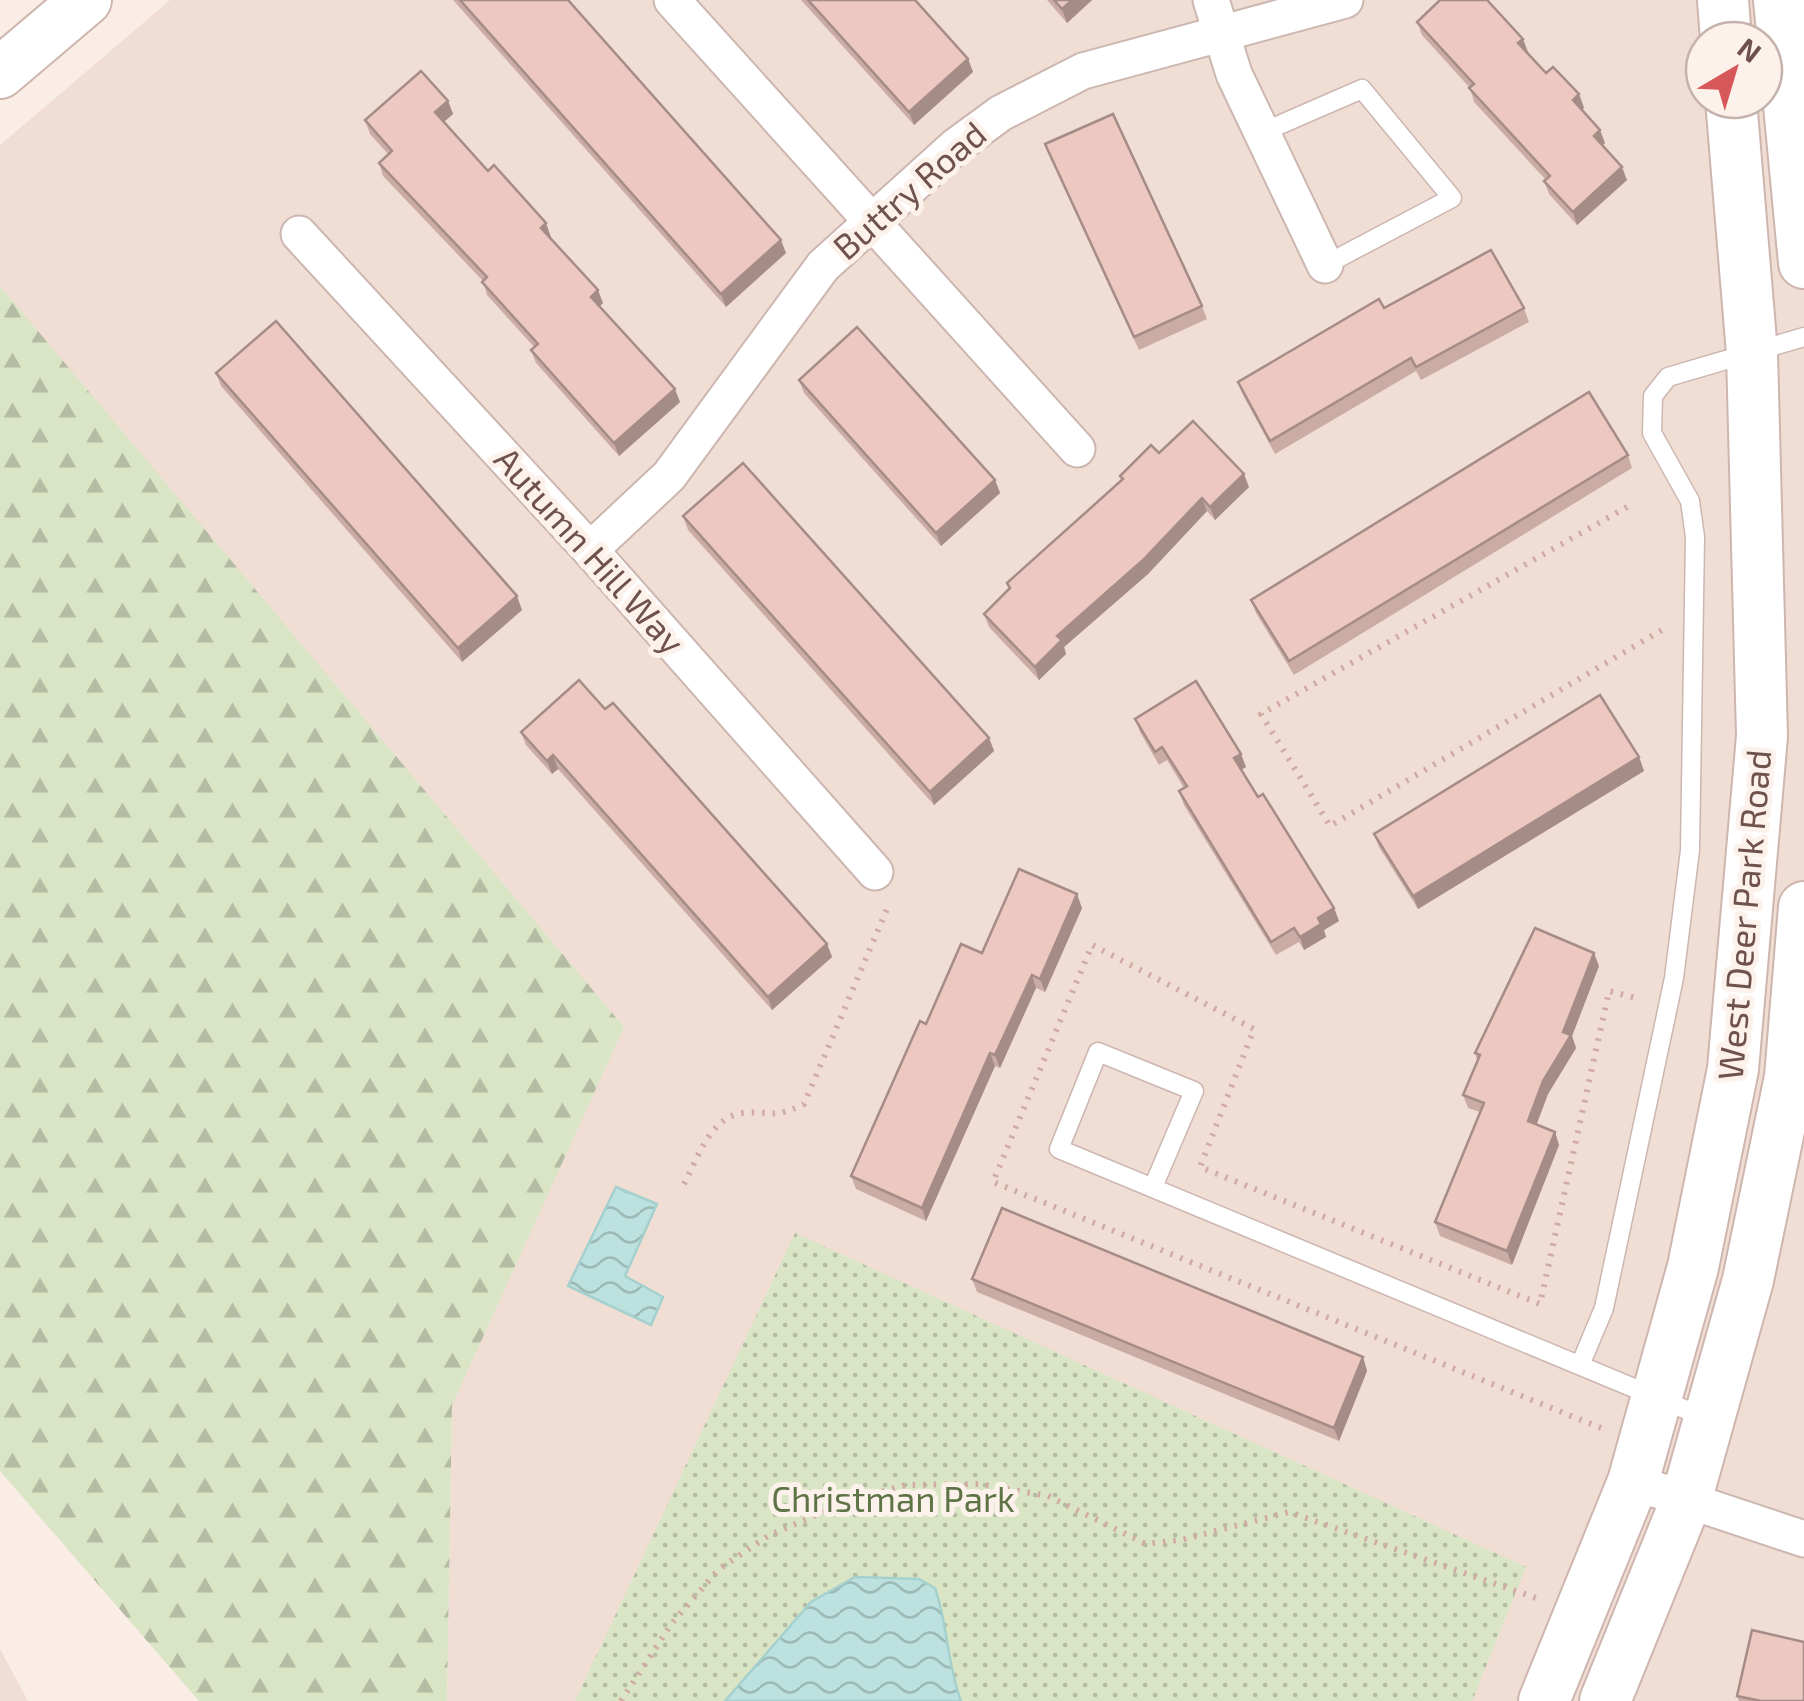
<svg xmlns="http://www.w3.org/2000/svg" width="1804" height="1701" font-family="'Exo 2',sans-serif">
  <defs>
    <pattern id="forest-firs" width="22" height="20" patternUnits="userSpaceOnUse" patternTransform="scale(2.5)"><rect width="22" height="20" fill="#dae5c6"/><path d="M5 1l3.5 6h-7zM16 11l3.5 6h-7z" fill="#b5bca3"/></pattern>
    <pattern id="park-dots" width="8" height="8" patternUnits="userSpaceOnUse" patternTransform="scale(2.5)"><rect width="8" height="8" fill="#dae5c6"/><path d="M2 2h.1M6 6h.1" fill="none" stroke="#b5bca3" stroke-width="1.8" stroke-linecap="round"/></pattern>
    <pattern id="water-waves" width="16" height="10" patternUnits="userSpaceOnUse" patternTransform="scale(2.5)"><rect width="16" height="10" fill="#bce1de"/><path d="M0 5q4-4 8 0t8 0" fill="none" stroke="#9db9b6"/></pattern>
  </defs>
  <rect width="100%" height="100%" fill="#faede6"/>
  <g fill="#f0ded5" fill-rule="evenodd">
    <path d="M170 0H1804V1701H447L452 1405 623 1026 0 287V145ZM1704 40H1764V100H1704Z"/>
    <polygon points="0,1649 28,1701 0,1701"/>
  </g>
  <polygon fill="url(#forest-firs)" points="0,286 624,1027 452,1405 447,1701 199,1701 0,1471"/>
  <polygon fill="url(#park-dots)" points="795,1233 1526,1567 1472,1701 575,1701"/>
  <g fill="url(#water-waves)" stroke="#a4d1ce" stroke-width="2.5">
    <polygon points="616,1187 657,1204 625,1276 663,1297 651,1325 568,1286"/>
    <path d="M855 1577 919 1579 935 1588C948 1625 947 1664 961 1701H725L811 1602Z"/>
  </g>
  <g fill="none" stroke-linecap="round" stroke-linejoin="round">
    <g stroke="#ccb6b0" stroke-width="21">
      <g id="lane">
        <polyline points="1263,132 1362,89 1452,198 1325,265"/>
        <polyline points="1153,1187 1194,1091 1098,1052 1059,1149 1706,1418"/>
        <polyline points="1581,1363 1604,1308 1674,978 1690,850 1695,537 1690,501 1652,433 1653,396 1668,377 1804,337"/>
      </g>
    </g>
    <g stroke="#ccb6b0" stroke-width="39">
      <g id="street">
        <polyline points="672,0 1077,449"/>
        <polyline points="1211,0 1234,74 1325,265"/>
        <polyline points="299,234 590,550 875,872"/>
        <polyline points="590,550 669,476 823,266 956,146 1001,113 1083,71 1345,0"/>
        <polyline points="1633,1482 1804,1539"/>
      </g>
    </g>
    <g stroke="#ceb5ae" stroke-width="54">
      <g id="secondary">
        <polyline points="1723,0 1726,40"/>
        <polyline points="1779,0 1804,263"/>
        <polyline points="0,73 86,0"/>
        <polyline points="1544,1701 1633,1482 1693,1267 1733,1069 1762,736 1752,353 1731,100"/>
        <polyline points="1605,1701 1686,1501 1748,1280 1790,1077 1804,907"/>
      </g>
    </g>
    <g stroke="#d0aba4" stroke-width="6" stroke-dasharray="2.5 8" stroke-linecap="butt">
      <polyline points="1627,507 1261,714 1330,826 1667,627"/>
      <path d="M684 1184C698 1158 710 1117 743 1113 773 1110 772 1120 804 1104L887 909"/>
      <polyline points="1601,1428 993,1182 1092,945 1254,1029 1200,1167 1540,1304 1609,991 1640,999"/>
      <polyline points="621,1701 672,1623 719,1569 768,1536 845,1502 906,1485 979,1484 1048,1496 1146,1544 1181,1540 1289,1512 1536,1598"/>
    </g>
    <use href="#lane" stroke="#fff" stroke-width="18"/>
    <use href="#street" stroke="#fff" stroke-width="35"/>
    <use href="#secondary" stroke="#fff" stroke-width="50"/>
  </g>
  <g fill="#cbaca5">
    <polygon points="453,0 568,0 786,253 726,307"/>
    <polygon points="801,0 915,0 968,59 973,72 914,125"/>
    <polygon points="1047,0 1092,0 1067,23"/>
    <polygon points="1417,22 1528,52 1546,73 1579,94 1584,108 1582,109 1605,143 1603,145 1627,180 1577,225 1549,194 1544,181 1546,180 1474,102 1470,88 1422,35"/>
    <polygon points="448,101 453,114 444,122 488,171 551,237 603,303 599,306 680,402 619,456 536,363 531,350 534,347 487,295 483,281 383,176 379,163 388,154 370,134 365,120"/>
    <polygon points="1045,144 1202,306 1207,319 1139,350"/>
    <polygon points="1384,308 1524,308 1529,322 1421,380 1416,371 1275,454 1243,395 1238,382"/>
    <polygon points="216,373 522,610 462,662 221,386"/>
    <polygon points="799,380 995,480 1000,493 941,546 804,393"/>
    <polygon points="1159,453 1249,487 1215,520 1207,511 1148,574 1064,647 1066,654 1039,680 989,627 984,614 1009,589 1007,583 1122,480 1120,476"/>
    <polygon points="1628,455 1632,468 1294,675 1256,613 1251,600"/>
    <polygon points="683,516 989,738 994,751 934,805 688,530"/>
    <polygon points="605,709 827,944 832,957 772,1010 558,769 552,774 526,745 521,732"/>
    <polygon points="1135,719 1246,767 1241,770 1258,797 1334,908 1339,921 1324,930 1326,937 1304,950 1299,942 1276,955 1184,805 1179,791 1184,788 1167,760 1159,765 1140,732"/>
    <polygon points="1639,757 1644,771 1418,909 1379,847 1374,834"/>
    <polygon points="1082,908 1045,992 1036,988 1000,1068 995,1066 926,1221 856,1189 851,1176 926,1024 982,953"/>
    <polygon points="1599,966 1572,1036 1576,1048 1548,1094 1536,1125 1555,1132 1559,1145 1512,1265 1440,1236 1435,1222 1480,1112 1468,1108 1463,1095 1477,1060 1475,1053"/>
    <polygon points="972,1279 1363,1357 1367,1371 1339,1441 977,1292"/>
    <polygon points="1737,1696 1804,1701 1739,1701"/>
  </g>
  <g fill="#a58c86">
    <polygon points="1072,0 1092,0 1067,23 1062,9"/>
    <polygon points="1523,39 1528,52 1523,57 1518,43"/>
    <polygon points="968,59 973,72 914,125 909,112"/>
    <polygon points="1579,94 1584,108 1578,113 1573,100"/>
    <polygon points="448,101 453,114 440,125 435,112"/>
    <polygon points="1600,130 1605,143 1599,149 1594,136"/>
    <polygon points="1622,167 1627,180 1577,225 1573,212"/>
    <polygon points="546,223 551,237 546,241 541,228"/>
    <polygon points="781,240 786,253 726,307 721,294"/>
    <polygon points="598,290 603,303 596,310 591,297"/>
    <polygon points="675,389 680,402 619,456 614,443"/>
    <polygon points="1244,474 1249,487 1215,520 1210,507"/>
    <polygon points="995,480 1000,493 941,546 936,533"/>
    <polygon points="1202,498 1207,511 1148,574 1064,647 1066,654 1039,680 1035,667 1057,636"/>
    <polygon points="517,596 522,610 462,662 458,648"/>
    <polygon points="989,738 994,751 934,805 930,792"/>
    <polygon points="1241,754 1246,767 1239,771 1234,758"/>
    <polygon points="553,755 558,769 552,774 547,761"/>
    <polygon points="1639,757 1644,771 1418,909 1413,896"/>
    <polygon points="1077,894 1082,908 1045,992 1040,979"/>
    <polygon points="1334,908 1339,921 1324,930 1326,937 1304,950 1300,937 1318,918"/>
    <polygon points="827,944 832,957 772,1010 768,997"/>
    <polygon points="1594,953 1599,966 1572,1036 1576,1048 1548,1094 1533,1134 1528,1121"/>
    <polygon points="1032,975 1036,988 1000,1068 995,1055"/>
    <polygon points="990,1053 995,1066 926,1221 922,1208"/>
    <polygon points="1555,1132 1559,1145 1512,1265 1507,1251"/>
    <polygon points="1363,1357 1367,1371 1339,1441 1334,1428"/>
  </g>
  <g fill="#ecc8c0" stroke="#a58c86" stroke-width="2.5">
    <polygon points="460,0 568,0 781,240 721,294"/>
    <polygon points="808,0 915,0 968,59 909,112"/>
    <polygon points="1054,0 1072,0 1062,9"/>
    <polygon points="1440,0 1487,0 1523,39 1518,43 1546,73 1553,67 1579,94 1573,100 1600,130 1594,136 1622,167 1573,212 1544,181 1550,176 1469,88 1474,84 1417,22"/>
    <polygon points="421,71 448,101 435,112 488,171 494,165 546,223 541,228 598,290 591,297 675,389 614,443 531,350 538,344 482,282 487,277 379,163 392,151 365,120"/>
    <polygon points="1113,114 1202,306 1134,337 1045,144"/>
    <polygon points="1491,250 1524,308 1416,367 1411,358 1270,441 1238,382 1379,299 1384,308"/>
    <polygon points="276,321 517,596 458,648 216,373"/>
    <polygon points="857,327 995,480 936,533 799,380"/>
    <polygon points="1589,392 1628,455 1289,661 1251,600"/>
    <polygon points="1193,421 1244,474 1210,507 1202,498 1143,560 1057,636 1062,640 1035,667 984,614 1010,588 1007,583 1123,479 1120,476 1151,445 1159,453"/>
    <polygon points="743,463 989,738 930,792 683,516"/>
    <polygon points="579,680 605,709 613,703 827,944 768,997 553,755 547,761 521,732"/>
    <polygon points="1196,681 1241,754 1234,758 1258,797 1263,794 1334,908 1318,918 1321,924 1300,937 1294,928 1271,942 1179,791 1187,786 1162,747 1155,752 1135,719"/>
    <polygon points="1600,695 1639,757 1413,896 1374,834"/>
    <polygon points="1019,869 1077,894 1040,979 1032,975 995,1055 990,1053 922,1208 851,1176 920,1021 926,1024 961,944 982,953"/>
    <polygon points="1535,928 1594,953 1563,1032 1571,1035 1543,1081 1528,1121 1555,1132 1507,1251 1435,1222 1484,1103 1463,1095 1480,1055 1475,1053"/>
    <polygon points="1002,1208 1363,1357 1334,1428 972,1279"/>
    <polygon points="1752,1630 1804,1642 1804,1701 1761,1701 1737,1696"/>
  </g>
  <g text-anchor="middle" stroke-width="10" stroke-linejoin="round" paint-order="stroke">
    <g font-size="35" fill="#70524d" stroke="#fdf2eb">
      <text transform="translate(910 191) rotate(-41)" y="12">Buttry Road</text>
      <text transform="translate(589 551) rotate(48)" y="12">Autumn Hill Way</text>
      <text transform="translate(1745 915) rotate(-85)" y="12">West Deer Park Road</text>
    </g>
    <g font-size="35" fill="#5e7447" stroke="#fdf2eb">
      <text x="893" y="1512">Christman Park</text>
    </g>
  </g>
  <g transform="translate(1734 70) rotate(38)"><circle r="48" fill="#fdf2eb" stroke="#c5b2ac" stroke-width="2.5"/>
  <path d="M0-8L18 38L0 25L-18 38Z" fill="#d65858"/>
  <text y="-15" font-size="28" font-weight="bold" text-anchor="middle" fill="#70524d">N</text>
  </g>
</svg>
